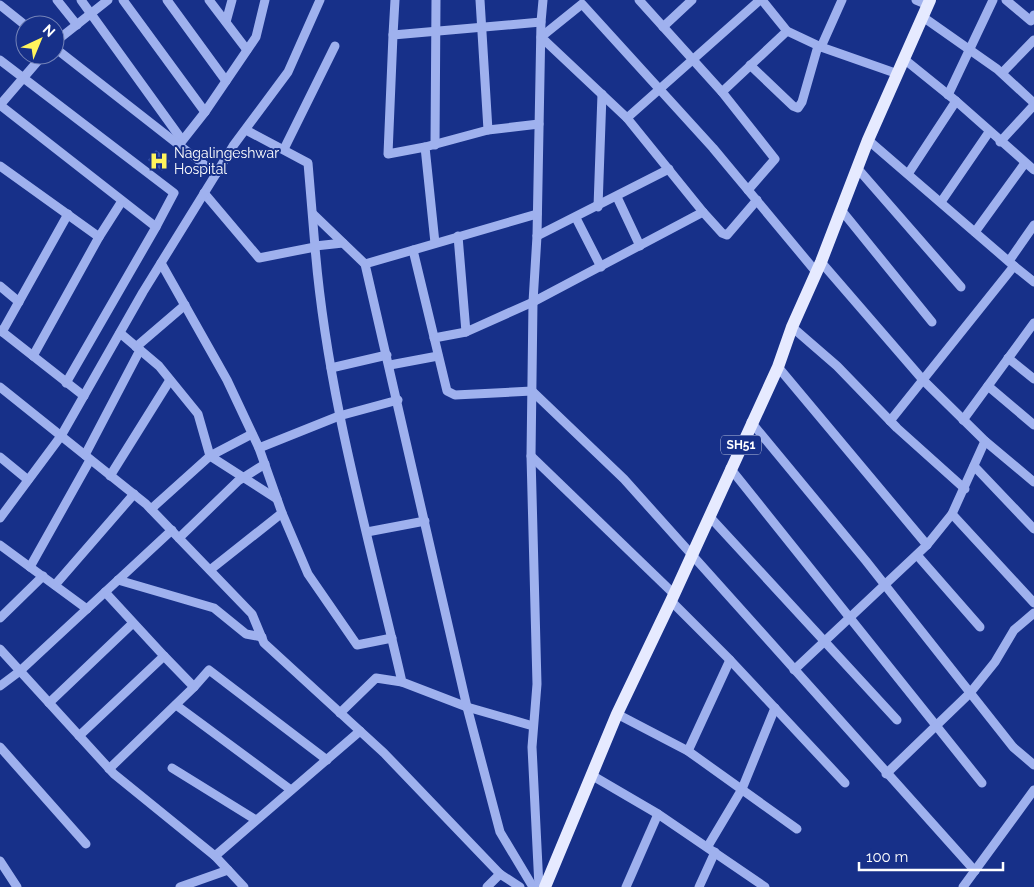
<svg xmlns="http://www.w3.org/2000/svg" width="1034" height="887" font-family="Raleway,sans-serif">
  <rect width="100%" height="100%" fill="#173089"/>
  <polygon fill="#3b56b1" points="156,150 170,161 162,171 148,160"/>
  <g fill="none" stroke-linecap="round" stroke-linejoin="round">
    <g stroke="#9fb1ee" stroke-width="9">
      <polyline points="57,0 77,25"/>
      <polyline points="81,0 182,140"/>
      <polyline points="123,0 205,112 179,145"/>
      <polyline points="167,0 226,81"/>
      <polyline points="209,0 247,50"/>
      <polyline points="639,0 722,92 775,159 748,190"/>
      <polyline points="762,0 787,31 821,47 842,0"/>
      <polyline points="916,0 928,5"/>
      <polyline points="1006,0 1031,21 1034,15"/>
      <polyline points="0,5 25,25"/>
      <polyline points="923,17 997,69 1034,103"/>
      <polyline points="226,22 232,0"/>
      <polyline points="663,27 692,0"/>
      <polyline points="393,35 395,0"/>
      <polyline points="55,42 108,0"/>
      <polyline points="821,47 898,74"/>
      <polyline points="904,59 956,101 1034,170"/>
      <polyline points="0,60 174,193 156,227"/>
      <polyline points="750,65 793,106 798,108 802,102 818,46"/>
      <polyline points="1002,73 1034,40"/>
      <polyline points="722,92 787,31"/>
      <polyline points="948,95 993,0"/>
      <polyline points="0,105 156,227 66,383"/>
      <polyline points="0,105 43,55"/>
      <polyline points="205,112 256,37 265,0"/>
      <polyline points="627,118 760,0"/>
      <polyline points="246,130 308,163 315,247"/>
      <polyline points="488,130 539,124"/>
      <polyline points="868,140 1014,266 890,421"/>
      <polyline points="1000,142 1034,105"/>
      <polyline points="435,145 436,0"/>
      <polyline points="425,147 488,130 480,0"/>
      <polyline points="284,149 335,46"/>
      <polyline points="0,166 99,237 33,356"/>
      <polyline points="858,169 961,287"/>
      <polyline points="216,174 233,146 288,72 320,0"/>
      <polyline points="908,174 956,101"/>
      <path d="M204 193 259 258 315 247C327 395 369 538 402 682L467 707 533 726"/>
      <polyline points="617,197 640,246"/>
      <polyline points="941,202 989,132"/>
      <polyline points="598,207 602,94"/>
      <polyline points="842,211 932,322"/>
      <polyline points="703,212 722,233 727,235 757,200"/>
      <polyline points="313,214 365,264"/>
      <polyline points="576,218 601,267"/>
      <polyline points="975,232 1025,163"/>
      <polyline points="458,236 466,332 533,302 703,212 627,118 541,37 582,4 713,148 817,273"/>
      <polyline points="537,236 669,169"/>
      <polyline points="99,237 122,201"/>
      <polyline points="435,243 425,147 388,154 393,35 541,22"/>
      <polyline points="315,246 343,243"/>
      <polyline points="413,250 447,391 455,395 532,391 624,479 975,871"/>
      <polyline points="1009,261 1034,225"/>
      <polyline points="821,262 923,380 985,441 1034,482"/>
      <polyline points="161,263 227,380 259,448 339,416 398,400"/>
      <polyline points="1014,266 1034,282"/>
      <polyline points="0,286 19,302"/>
      <polyline points="792,327 837,366 897,428 965,489"/>
      <polyline points="0,330 84,396"/>
      <polyline points="2,332 68,214"/>
      <polyline points="120,333 159,366 198,414 210,456 151,509"/>
      <polyline points="434,338 466,332"/>
      <polyline points="136,347 185,305"/>
      <polyline points="1008,358 1034,379"/>
      <polyline points="390,365 438,356"/>
      <polyline points="778,367 927,545"/>
      <polyline points="331,368 387,355"/>
      <polyline points="988,386 1034,425"/>
      <polyline points="0,387 146,504 252,614 264,643 384,753 500,874 520,887"/>
      <polyline points="963,420 1034,323"/>
      <polyline points="751,422 866,561 1013,747 1034,765"/>
      <polyline points="252,434 210,456 277,499"/>
      <polyline points="85,455 140,350"/>
      <polyline points="531,456 674,594"/>
      <polyline points="0,457 28,480"/>
      <polyline points="974,466 1034,529"/>
      <polyline points="730,468 982,783"/>
      <polyline points="110,476 170,380"/>
      <polyline points="282,513 308,574 357,645 392,638"/>
      <polyline points="952,514 1034,603"/>
      <polyline points="709,516 897,720"/>
      <polyline points="0,518 61,436 143,292 216,174 55,48"/>
      <polyline points="367,532 425,521"/>
      <polyline points="179,538 238,481 265,464"/>
      <polyline points="0,545 87,609"/>
      <polyline points="917,555 980,627"/>
      <polyline points="30,567 90,460"/>
      <polyline points="210,570 282,513 259,448"/>
      <polyline points="118,580 214,608 246,634 262,637"/>
      <polyline points="55,585 134,494"/>
      <polyline points="671,601 730,660 845,783"/>
      <polyline points="0,618 43,576"/>
      <polyline points="0,649 114,774 215,856 360,731"/>
      <polyline points="794,670 927,545 952,514 985,441"/>
      <polyline points="0,686 20,671 172,530"/>
      <polyline points="194,687 209,670 327,760"/>
      <polyline points="49,703 133,623"/>
      <polyline points="176,705 291,790"/>
      <polyline points="340,713 376,678 402,682"/>
      <polyline points="617,714 688,751 797,829"/>
      <polyline points="79,736 164,656 105,592"/>
      <polyline points="0,747 86,844"/>
      <polyline points="688,751 730,660"/>
      <polyline points="172,768 256,820"/>
      <polyline points="109,769 194,687 164,656"/>
      <polyline points="886,774 970,693 995,662 1014,630 1034,613"/>
      <polyline points="593,776 658,814 765,887"/>
      <polyline points="708,846 742,789 775,708"/>
      <polyline points="215,856 244,887"/>
      <polyline points="0,861 17,887"/>
      <polyline points="180,887 228,870"/>
      <polyline points="487,887 500,874"/>
      <polyline points="533,887 500,832 467,707 365,264 537,214"/>
      <polyline points="539,887 532,747 537,684 531,456 533,302 537,236 541,22 543,0"/>
      <polyline points="626,887 658,814"/>
      <polyline points="699,887 715,852"/>
      <polyline points="963,887 1034,790"/>
    </g>
    <polyline stroke="#e6eaff" stroke-width="12" points="545,887 617,714 671,601 778,367 792,327 821,262 868,140 930,0"/>
  </g>
  <defs>
    <g id="hospital-bare" transform="scale(1.5)"><path d="M-5-5h3v3.5h4V-5h3V5h-3V1.5h-4V5h-3Z" fill="#fff45c" stroke="#173089" stroke-width="2.5" paint-order="stroke"/></g>
  </defs>
  <g fill-rule="evenodd">
    <use href="#hospital-bare" x="159" y="161"/>
  </g>
  <g text-anchor="middle" stroke-width="4" stroke-linejoin="round" paint-order="stroke">
    <rect fill="#173089" stroke="#b9c1dc" stroke-width="1" x="721" y="435.5" width="40" height="19" rx="4"/>
    <g font-size="12" font-weight="bold" fill="#fff">
      <text x="741" y="449">SH51</text>
    </g>
    <g font-size="14" fill="#fff" stroke="#173089" text-anchor="start">
      <text x="174" y="158">Nagalingeshwar<tspan x="174" dy="16">Hospital</tspan></text>
    </g>
  </g>
  <g transform="translate(40 40) rotate(44)"><circle r="24" fill="#173089" stroke="#7483b8"/>
  <path d="M0-4L9 19L0 12L-9 19Z" fill="#fff45c"/>
  <text y="-8" font-size="14" font-weight="bold" text-anchor="middle" fill="#ffffff">N</text>
  </g>
  <path d="M859 862v8h144v-8" fill="none" stroke="#ffffff" stroke-width="2.5"/>
  <text x="866" y="862" font-size="15" fill="#ffffff" stroke="#173089" stroke-width="4" paint-order="stroke">100 m</text>
</svg>
